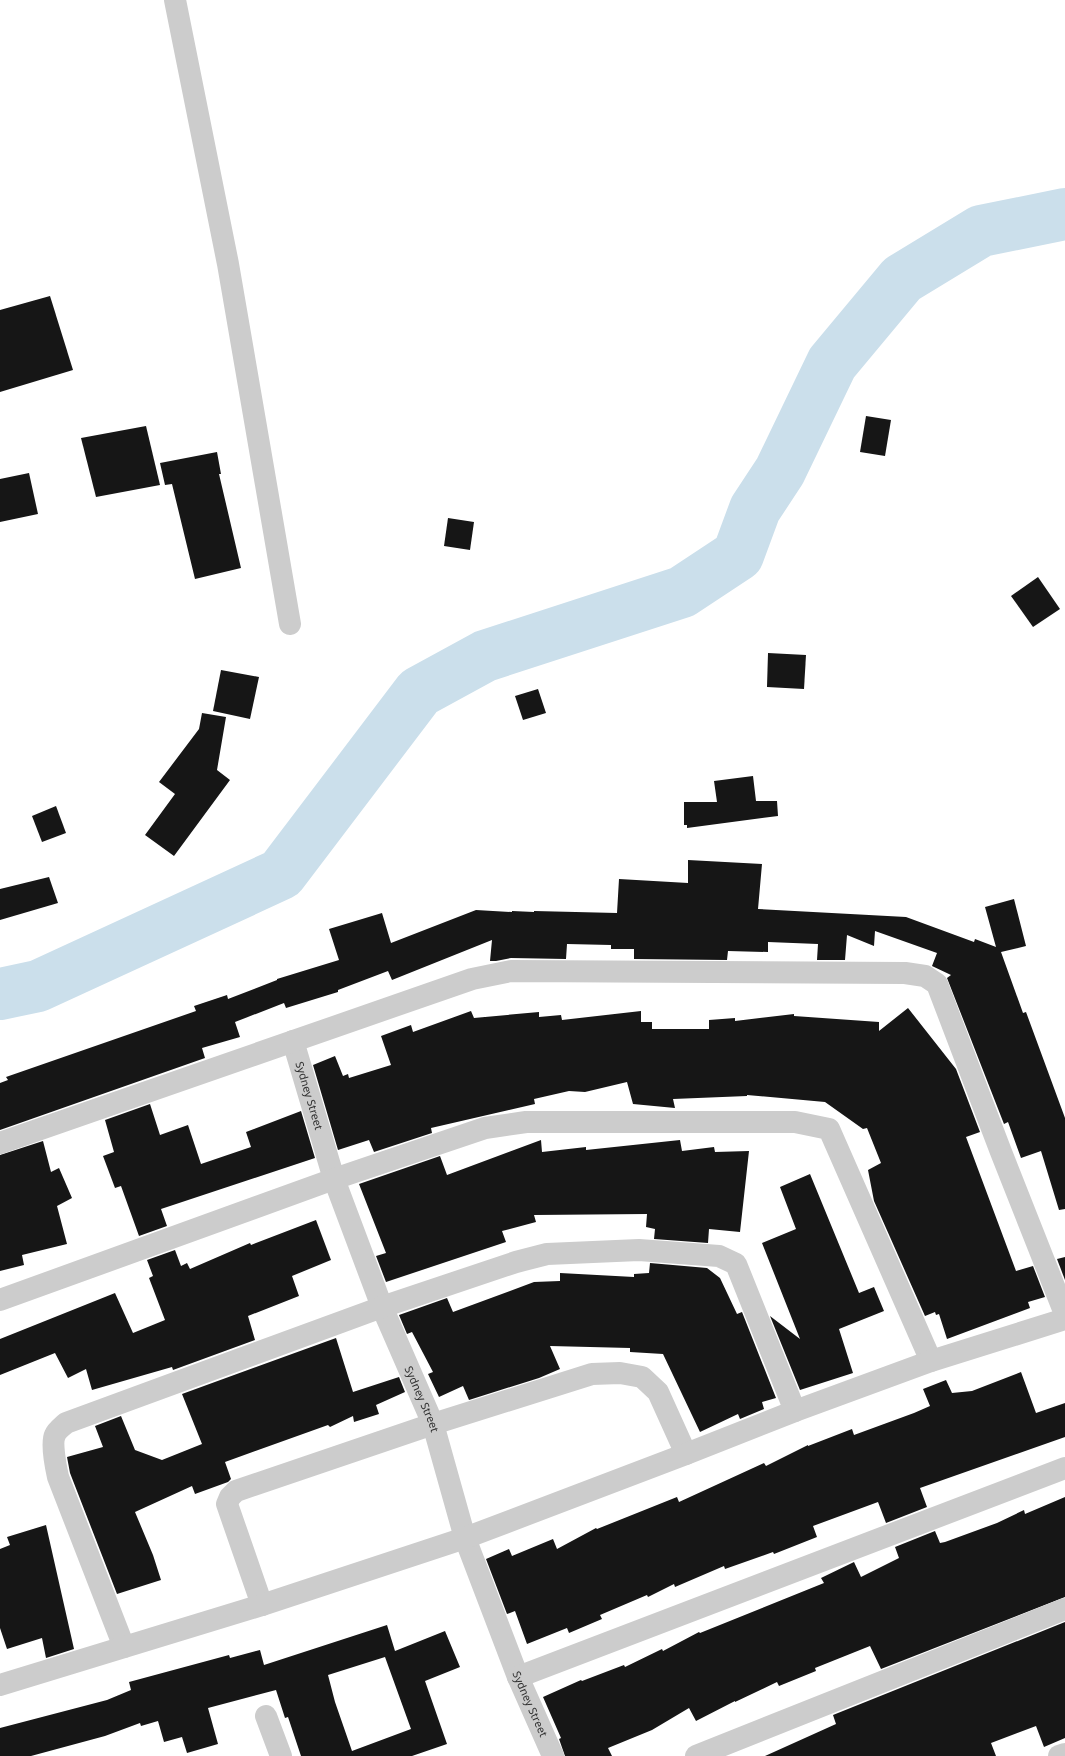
<svg xmlns="http://www.w3.org/2000/svg" width="1065" height="1756" font-family="'Noto Sans',sans-serif">
  <rect width="100%" height="100%" fill="#fff"/>
  <g fill="none" stroke-linecap="round" stroke-linejoin="round">
    <polyline stroke="#cbdfeb" stroke-width="52" points="0,994 38,986 281,874 419,692 485,656 682,592 738,555 755,509 780,471 832,363 902,279 981,231 1065,214"/>
  </g>
  <g fill="#161616" fill-rule="evenodd">
    <polygon points="50,296 73,370 0,392 0,310"/>
    <polygon points="866,416 891,420 885,456 860,452"/>
    <polygon points="146,426 160,485 96,497 81,438"/>
    <polygon points="217,452 221,474 219,474 241,568 195,579 172,484 165,485 160,463"/>
    <polygon points="29,473 38,514 0,522 0,479"/>
    <polygon points="448,518 474,522 470,550 444,546"/>
    <polygon points="1038,577 1060,609 1033,627 1011,596"/>
    <polygon points="768,653 806,655 804,689 767,687"/>
    <polygon points="221,670 259,677 250,719 213,711"/>
    <polygon points="538,689 546,713 523,720 515,696"/>
    <polygon points="202,713 226,717 217,770 230,780 174,856 145,835 175,794 159,782 199,729"/>
    <polygon points="753,776 756,801 777,801 778,816 687,828 687,825 684,825 684,802 717,802 714,781"/>
    <polygon points="56,806 66,833 42,842 32,816"/>
    <polygon points="688,860 762,864 758,909 906,917 974,942 975,939 996,947 985,907 1014,899 1026,946 1001,952 1023,1013 1026,1012 1065,1118 1065,1209 1059,1210 1041,1151 1021,1158 1008,1122 1004,1124 947,978 951,975 932,966 937,953 875,931 874,946 847,935 845,960 817,960 818,944 768,942 768,952 728,951 727,960 634,959 634,949 611,949 611,945 567,944 566,959 511,958 496,961 490,961 492,940 392,980 388,971 338,990 338,992 286,1008 284,1003 235,1022 240,1037 202,1048 205,1058 0,1130 0,1083 8,1080 6,1077 196,1011 194,1006 227,995 228,999 277,980 277,979 339,960 329,929 382,913 391,943 476,910 512,912 512,911 534,912 534,911 617,913 619,879 688,883"/>
    <polygon points="49,877 58,903 0,920 0,889"/>
    <polygon points="908,1008 956,1069 980,1132 966,1137 1016,1271 1033,1266 1045,1297 1028,1302 1030,1308 947,1339 939,1314 936,1315 935,1312 925,1316 874,1201 868,1170 881,1163 867,1128 863,1129 825,1102 747,1095 747,1096 673,1099 675,1108 633,1104 627,1082 585,1092 569,1091 534,1099 535,1104 431,1128 432,1133 374,1152 369,1140 338,1150 313,1065 335,1056 343,1076 348,1074 349,1078 391,1065 381,1036 411,1025 413,1032 471,1011 474,1018 539,1012 539,1017 561,1015 562,1020 641,1011 641,1022 652,1022 652,1029 709,1029 709,1020 735,1018 735,1021 794,1014 794,1016 879,1022 879,1031"/>
    <polygon points="150,1104 160,1135 188,1125 201,1164 251,1147 246,1132 301,1111 315,1158 161,1209 167,1226 139,1236 121,1186 115,1188 103,1156 114,1152 105,1120"/>
    <polygon points="541,1140 542,1152 586,1147 586,1150 680,1140 682,1151 714,1147 715,1152 749,1151 740,1232 709,1229 708,1243 654,1239 655,1229 646,1227 647,1214 534,1215 536,1222 502,1231 506,1242 386,1282 376,1256 386,1253 359,1184 440,1156 447,1175"/>
    <polygon points="43,1141 51,1172 59,1168 72,1198 57,1206 67,1244 22,1255 24,1265 0,1271 0,1155"/>
    <polygon points="810,1174 859,1293 874,1287 884,1311 839,1329 853,1373 800,1390 770,1316 800,1339 762,1243 796,1229 780,1187"/>
    <polygon points="316,1220 331,1260 292,1276 299,1296 248,1316 255,1340 173,1370 172,1367 92,1390 86,1369 68,1378 55,1353 0,1375 0,1339 115,1293 133,1333 165,1320 149,1278 153,1276 147,1260 175,1250 181,1266 187,1263 190,1269 250,1243 251,1245"/>
    <polygon points="1065,1257 1065,1280 1057,1259"/>
    <polygon points="650,1263 707,1268 720,1278 737,1314 742,1312 776,1398 762,1402 764,1409 740,1419 738,1414 700,1432 663,1354 630,1352 630,1348 550,1346 560,1369 539,1378 469,1400 463,1386 439,1397 428,1374 433,1372 412,1332 407,1334 399,1315 447,1298 453,1312 534,1282 560,1281 560,1273 634,1277 634,1274 649,1273"/>
    <polygon points="336,1338 353,1392 399,1377 405,1392 376,1405 379,1414 354,1422 353,1416 330,1427 328,1425 225,1462 231,1479 228,1482 195,1494 192,1486 135,1512 153,1555 161,1580 117,1594 70,1473 67,1457 103,1447 95,1426 121,1416 135,1450 162,1460 202,1444 182,1394"/>
    <polygon points="1021,1372 1036,1413 1065,1403 1065,1437 920,1488 927,1507 886,1523 878,1502 813,1526 817,1537 774,1554 773,1552 725,1569 724,1566 675,1587 674,1584 648,1597 647,1595 600,1615 602,1619 569,1633 567,1628 527,1644 515,1611 507,1614 486,1559 509,1549 512,1556 553,1539 557,1549 596,1528 597,1529 677,1497 679,1502 764,1463 766,1466 808,1445 808,1446 852,1429 854,1435 914,1413 930,1406 923,1389 946,1380 952,1393 972,1391"/>
    <polygon points="1065,1497 1065,1597 881,1669 870,1646 815,1668 816,1671 779,1686 777,1682 735,1702 735,1701 696,1721 689,1708 652,1730 608,1748 612,1756 565,1756 559,1739 561,1738 543,1697 581,1680 582,1681 624,1665 625,1667 662,1649 663,1651 699,1632 700,1633 824,1583 821,1578 854,1562 861,1577 899,1558 895,1547 935,1531 940,1543 945,1542 997,1523 1024,1510 1025,1514"/>
    <polygon points="46,1525 74,1649 46,1658 42,1638 7,1649 0,1628 0,1549 10,1545 7,1537"/>
    <polygon points="1065,1622 1065,1738 1044,1747 1036,1726 991,1743 996,1756 765,1756 836,1724 833,1715"/>
    <path d="M387 1625 395 1651 445 1631 460 1667 425 1681 447 1744 412 1756H301L288 1717 285 1718 276 1690 208 1708 218 1744 187 1753 182 1737 164 1742 158 1721 141 1726 140 1723 105 1736 31 1756H0V1728L107 1700 131 1690 129 1682 229 1655 230 1658 260 1650 264 1665ZM385 1657 411 1729 352 1751 335 1702 328 1675Z"/>
  </g>
  <g fill="none" stroke-linecap="round" stroke-linejoin="round">
    <g stroke="#ccc" stroke-width="22">
      <polyline points="175,0 228,264 290,624"/>
      <path id="s1" d="M293 1041 334 1179 382 1307 433 1424 465 1538 518 1677 553 1756"/>
      <polyline points="0,1143 472,979 511,971 905,973 925,976 937,984 1001,1152 1065,1314"/>
      <polyline points="0,1300 334,1179 485,1128 526,1122 795,1122 829,1129 931,1361"/>
      <polyline points="262,1605 227,1504 230,1497 236,1491 433,1424 592,1374 620,1373 642,1377 658,1392 686,1454"/>
      <path d="M124 1647 58 1477C56 1468 51 1443 55 1435 57 1430 62 1427 66 1423L382 1307 516 1262 547 1254 639 1250 719 1256 736 1264 795 1411"/>
      <polyline points="518,1677 1065,1468"/>
      <polyline points="0,1685 262,1605 465,1538 686,1454 795,1411 931,1361 1065,1319"/>
      <polyline points="266,1716 281,1756"/>
      <polyline points="696,1756 1065,1609"/>
      <polyline points="1059,1756 1065,1754"/>
    </g>
  </g>
  <g text-anchor="middle" stroke-width="4" stroke-linejoin="round" paint-order="stroke">
    <g font-size="11" fill="#2f2f2f" stroke="#fff">
      <text dy="4" stroke="none"><textPath href="#s1" startOffset="57">Sydney Street</textPath></text>
      <text dy="4" stroke="none"><textPath href="#s1" startOffset="381">Sydney Street</textPath></text>
      <text dy="4" stroke="none"><textPath href="#s1" startOffset="705">Sydney Street</textPath></text>
    </g>
  </g>
</svg>
